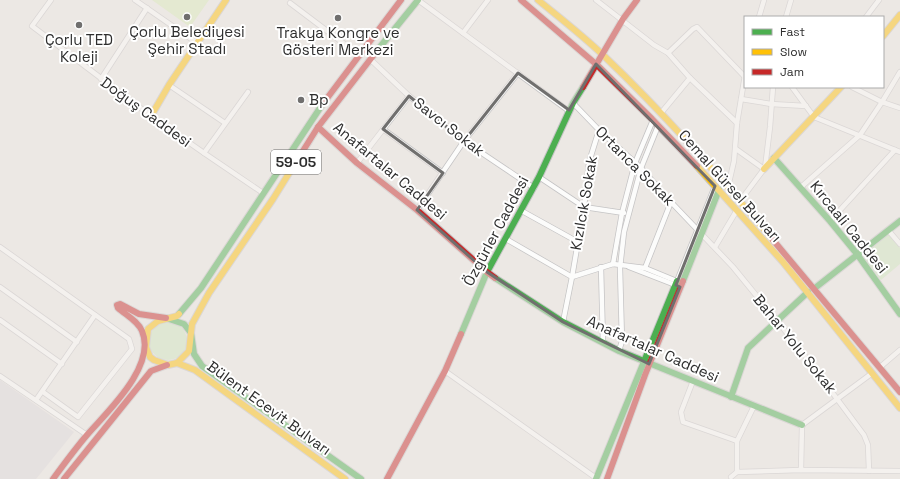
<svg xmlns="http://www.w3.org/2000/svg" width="900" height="479" font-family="'Space Grotesk',sans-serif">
  <rect width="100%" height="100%" fill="#ece8e4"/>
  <polygon fill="#dcd9db" points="0,380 74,432 36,479 0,479"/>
  <g fill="#cee6be">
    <polygon points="889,234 900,248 900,264 881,280 862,256"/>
    <circle cx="168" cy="341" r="19"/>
  </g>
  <polygon fill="#d9eabb" points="152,0 209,0 190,27"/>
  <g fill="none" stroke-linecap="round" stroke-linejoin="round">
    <g stroke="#c5c4c5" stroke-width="6">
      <g id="street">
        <polyline points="51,0 32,26 151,116 204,153 263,193"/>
        <polyline points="135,0 197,43"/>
        <polyline points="418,0 569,111"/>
        <polyline points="596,0 654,45 668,53 690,78 737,123"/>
        <polyline points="290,3 359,55"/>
        <polyline points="759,17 764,0"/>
        <polyline points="786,17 791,0"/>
        <polyline points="866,17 879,0"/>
        <polyline points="463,33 488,0"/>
        <polyline points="668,53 693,29 697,27 745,77"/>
        <polyline points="370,59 409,96 436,116 464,141 534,188"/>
        <polyline points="101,79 147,8"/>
        <polyline points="169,85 225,123"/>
        <polyline points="792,87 814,117 900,152"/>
        <polyline points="852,87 882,102 900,108"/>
        <polyline points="741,99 771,104 806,106"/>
        <polyline points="573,103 599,130 641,168 671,202 733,267 796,344 864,435 868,445 869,471"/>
        <polyline points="661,113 690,78"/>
        <polyline points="383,129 443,173"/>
        <polyline points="736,149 764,169 740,201"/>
        <polyline points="204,153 248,92"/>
        <polyline points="357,163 409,96"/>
        <polyline points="765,168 770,127 773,87"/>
        <polyline points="539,177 584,207 624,213"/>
        <polyline points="728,187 734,161 737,123 745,75"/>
        <polyline points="801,187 860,135 882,102 900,72"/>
        <polyline points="417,210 464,141 518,73"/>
        <polyline points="522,211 578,242"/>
        <polyline points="830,221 895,150"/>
        <polyline points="888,230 900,244"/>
        <polyline points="506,239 572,277"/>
        <polyline points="0,247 129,339 132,349 78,417 43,392"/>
        <polyline points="715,247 737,210"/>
        <polyline points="613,264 622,213 635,163 653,120"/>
        <polyline points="601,267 603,343"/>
        <polyline points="629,267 678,286"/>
        <polyline points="645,268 671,202"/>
        <polyline points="572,277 613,264 645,268 679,282"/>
        <polyline points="677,281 715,186"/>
        <polyline points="0,287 77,342"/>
        <polyline points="0,320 62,364"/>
        <polyline points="563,322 572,277 584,207 589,162 599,130"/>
        <polyline points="619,351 622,341 620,268 624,232 641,168 658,126"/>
        <polyline points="879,368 900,350"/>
        <polyline points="445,371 596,478"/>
        <polyline points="0,376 87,435"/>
        <polyline points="693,381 681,412 683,422 737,441"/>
        <polyline points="36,400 95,315"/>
        <polyline points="801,470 802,425 871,374"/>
        <polyline points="737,472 737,441 754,406"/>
        <polyline points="731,477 737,472 801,470 900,471"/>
      </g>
    </g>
    <g stroke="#c5c4c5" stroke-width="8">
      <g id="fast">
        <polyline points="376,52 418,0"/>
        <polyline points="774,158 830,221 857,254 900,314"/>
        <polyline points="495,278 563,322 619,351 802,425"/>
        <polyline points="683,281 719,190"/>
        <polyline points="815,288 900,221"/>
        <polyline points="179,314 201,288 322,105"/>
        <polyline points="166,318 184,324 191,333 194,354 202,366 361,479"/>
        <polyline points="461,334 487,272 539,177 573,103 583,87"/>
        <polyline points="731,397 748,348 808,292"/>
        <polyline points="596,479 677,281"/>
      </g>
    </g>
    <g stroke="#c5c4c5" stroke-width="8">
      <g id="slow">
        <path d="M538 0C560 18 582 35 603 55 664 113 719 176 773 240"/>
        <polyline points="883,36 900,15"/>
        <polyline points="151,116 169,85 226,0"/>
        <polyline points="697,166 783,262 900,408"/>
        <polyline points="764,169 841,87"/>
        <polyline points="179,314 177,316 158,321 148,329 146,347 150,357 154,360 168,365 177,363 189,351 192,324 209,293 273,199 301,154"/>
        <polyline points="177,363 195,370 345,479"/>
      </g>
    </g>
    <g stroke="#c5c4c5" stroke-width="8">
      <g id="jam">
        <polyline points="521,0 597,65 652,119 697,166"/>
        <polyline points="583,87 623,19 637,0"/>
        <polyline points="322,105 401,0"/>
        <polyline points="318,127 357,163 417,210 487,272 495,278"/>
        <polyline points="301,154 318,127 376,52"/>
        <polyline points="773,240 900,392"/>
        <path d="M53 479C64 464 75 449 87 435 107 412 157 366 142 331 138 321 126 315 118 308L117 305 120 304 139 314 166 318"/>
        <polyline points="64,479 151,371 167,365"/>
        <polyline points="387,479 445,371 461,334"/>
        <polyline points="607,479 645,375 683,281"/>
      </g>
    </g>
    <use href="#street" stroke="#fcfcfb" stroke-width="4.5"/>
    <use href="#fast" stroke="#4caf50" stroke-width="6"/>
    <use href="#slow" stroke="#ffc107" stroke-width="6"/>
    <use href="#jam" stroke="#c62828" stroke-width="6"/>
  </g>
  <path d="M0 0H900V479H0ZM596 64 715 186 676 285 680 287 649 364 563 322 487 272 417 210 443 173 383 129 409 96 464 141 518 73 569 110Z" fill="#ece8e4" fill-opacity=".55" fill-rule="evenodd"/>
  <path fill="none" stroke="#706f6e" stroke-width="3" stroke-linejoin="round" d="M596 64 715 186 676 285 680 287 649 364 563 322 487 272 417 210 443 173 383 129 409 96 464 141 518 73 569 110Z"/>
  <g fill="#706f6e" stroke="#fff" stroke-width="1.5">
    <circle cx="187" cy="17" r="4"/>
    <circle cx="338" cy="18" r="4"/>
    <circle cx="79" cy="25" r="4"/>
    <circle cx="301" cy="100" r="4"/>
  </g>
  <g text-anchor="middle" stroke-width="4" stroke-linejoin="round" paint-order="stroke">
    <rect fill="#fff" stroke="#6d6d6d" stroke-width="1" x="271" y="150" width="50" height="24" rx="3"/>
    <g font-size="14" font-weight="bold" fill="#2e2e2e">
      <text x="296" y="167">59-05</text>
    </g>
    <g font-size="15" fill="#2e2e2e" stroke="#fff">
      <text x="187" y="37">Çorlu Belediyesi<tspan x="187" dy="17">Şehir Stadı</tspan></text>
      <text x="338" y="38">Trakya Kongre ve<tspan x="338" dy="17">Gösteri Merkezi</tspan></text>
      <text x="79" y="45">Çorlu TED<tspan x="79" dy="17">Koleji</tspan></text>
      <text x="309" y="105" text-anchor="start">Bp</text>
    </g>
    <g font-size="15" fill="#2e2e2e" stroke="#fff">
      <text transform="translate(146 112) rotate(36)" y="5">Doğuş Caddesi</text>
      <text transform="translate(449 127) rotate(38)" y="5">Savcı Sokak</text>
      <text transform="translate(635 166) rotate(45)" y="5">Ortanca Sokak</text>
      <text transform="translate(390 171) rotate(40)" y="5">Anafartalar Caddesi</text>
      <text transform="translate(730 186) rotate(48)" y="5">Cemal Gürsel Bulvarı</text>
      <text transform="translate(584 203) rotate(-80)" y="5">Kızılcık Sokak</text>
      <text transform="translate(849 227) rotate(51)" y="5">Kırcaali Caddesi</text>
      <text transform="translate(496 231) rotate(-62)" y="5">Özgürler Caddesi</text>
      <text transform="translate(795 344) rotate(51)" y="5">Bahar Yolu Sokak</text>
      <text transform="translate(653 349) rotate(24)" y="5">Anafartalar Caddesi</text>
      <text transform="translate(269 408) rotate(36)" y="5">Bülent Ecevit Bulvarı</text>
    </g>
  </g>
  <rect x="744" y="16" width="140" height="72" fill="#ffffff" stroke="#ababab"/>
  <rect x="752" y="29" width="20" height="6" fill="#4caf50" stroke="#ababab"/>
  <text x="780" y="36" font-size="12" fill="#2e2e2e">Fast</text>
  <rect x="752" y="49" width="20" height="6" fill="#ffc107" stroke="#ababab"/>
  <text x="780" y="56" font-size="12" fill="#2e2e2e">Slow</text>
  <rect x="752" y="69" width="20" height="6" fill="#c62828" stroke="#ababab"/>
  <text x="780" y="76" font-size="12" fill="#2e2e2e">Jam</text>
</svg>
